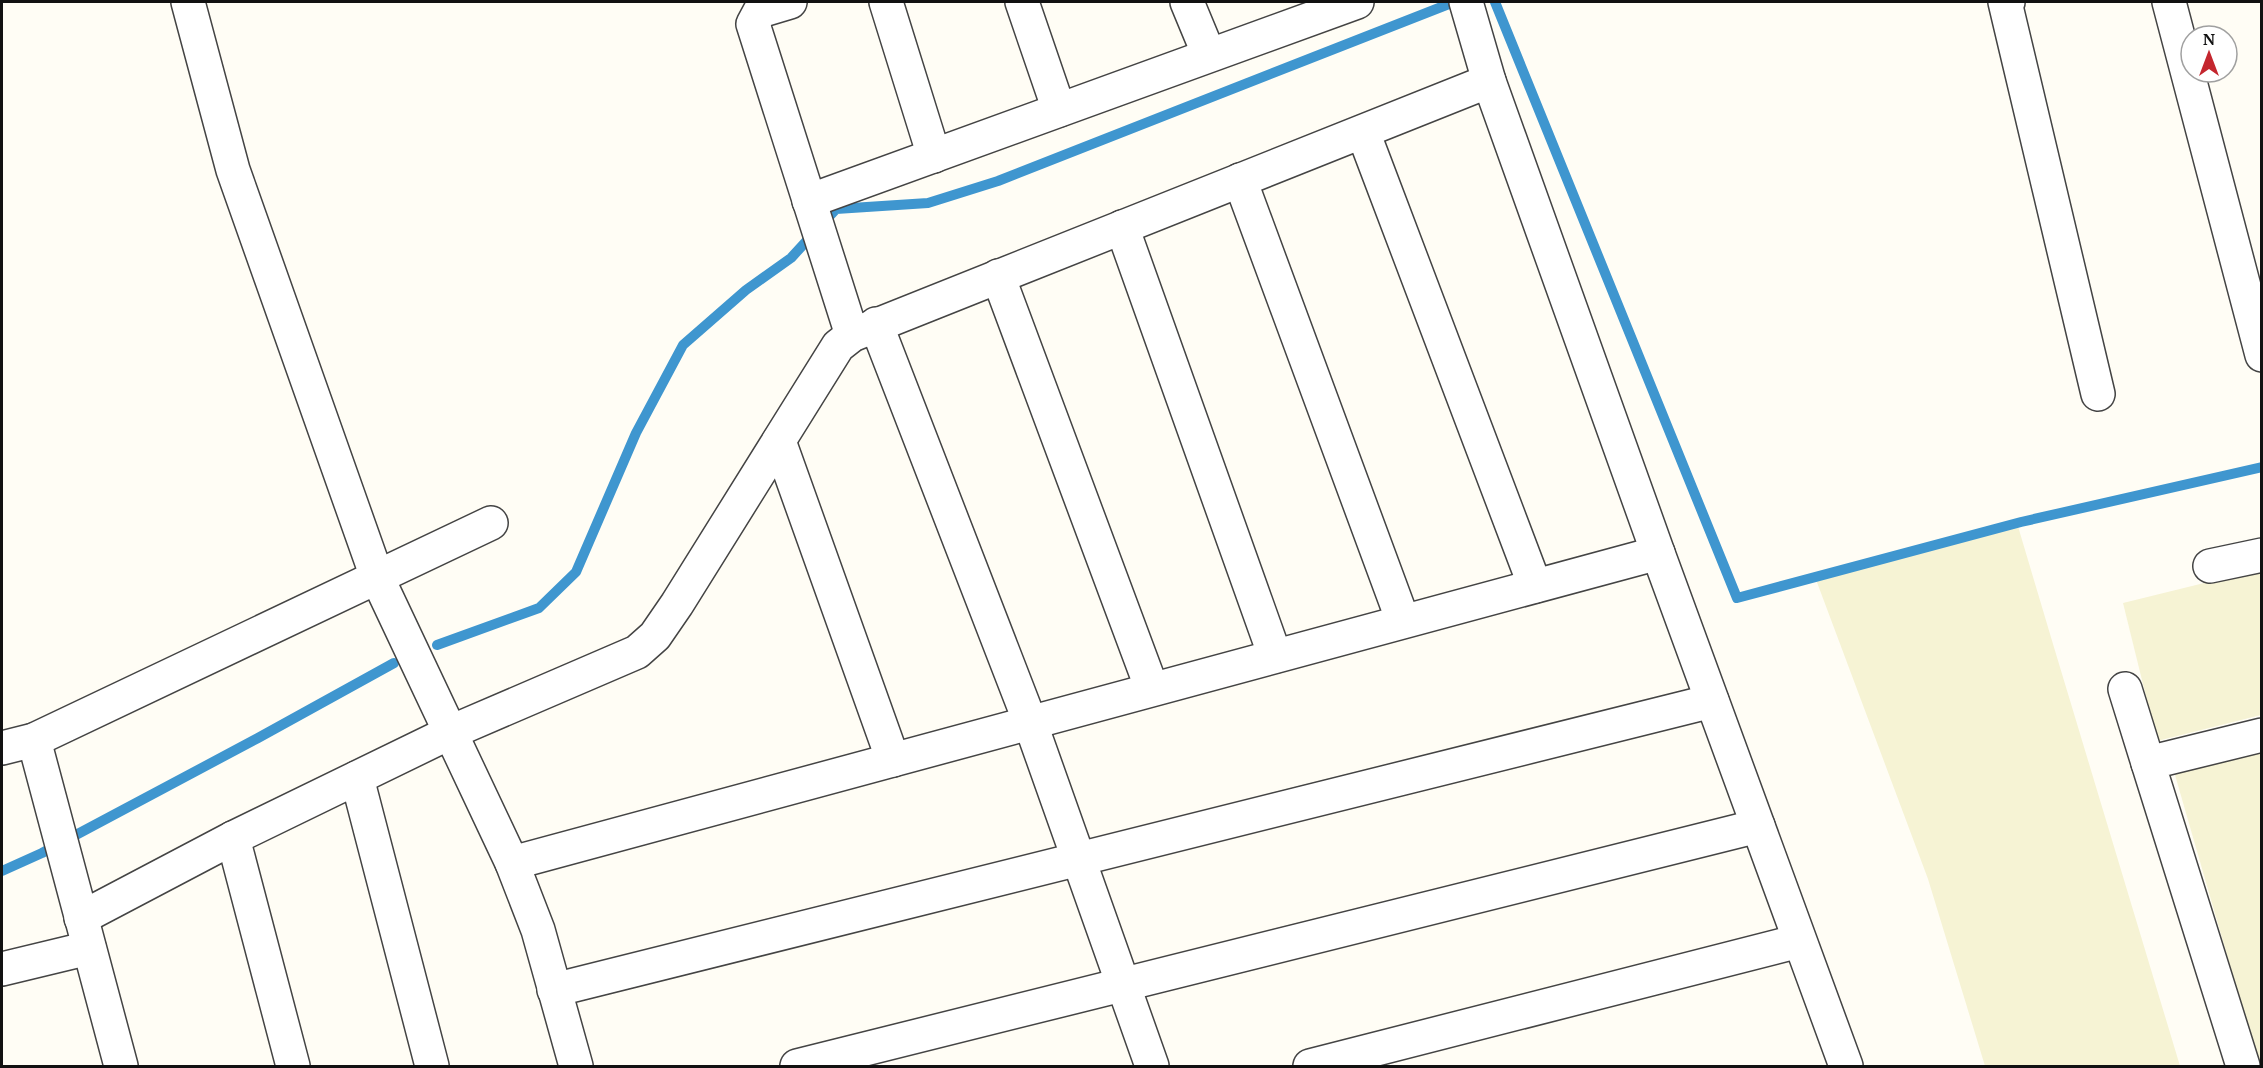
<svg xmlns="http://www.w3.org/2000/svg" width="2263" height="1068" font-family="'PT Serif',serif">
  <rect width="100%" height="100%" fill="#fffdf5"/>
  <g fill="#f6f3d4">
    <polygon points="2017,523 2053,644 2180,1066 1985,1066 1928,879 1815,577"/>
    <polygon points="2261,569 2261,715 2157,741 2123,603"/>
    <polygon points="2261,744 2261,1066 2259,1066 2173,768"/>
  </g>
  <g fill="none" stroke-linecap="round" stroke-linejoin="round">
    <g stroke="#3f96cf" stroke-width="10">
      <polyline points="1495,2 1737,598 2021,522 2262,467"/>
      <polyline points="437,645 539,608 576,572 636,433 683,345 746,290 791,258 836,209 928,203 998,181 1454,2"/>
      <polyline points="2,871 42,853 258,738 394,663"/>
    </g>
    <g stroke="#444" stroke-width="36">
      <g id="minor">
        <polyline points="188,2 233,170 377,577 512,863 538,930 576,1066"/>
        <polyline points="790,2 760,11 753,24 852,335"/>
        <polyline points="886,2 934,156"/>
        <polyline points="1022,2 1059,110"/>
        <polyline points="1187,2 1209,55"/>
        <polyline points="1466,2 1489,81 1658,553 1846,1066"/>
        <polyline points="2008,2 2005,2 2098,394"/>
        <polyline points="2169,2 2262,355"/>
        <polyline points="1363,132 1535,586"/>
        <polyline points="1240,180 1403,621"/>
        <polyline points="809,201 1357,2"/>
        <polyline points="1122,227 1275,656"/>
        <polyline points="998,276 1152,689"/>
        <polyline points="876,324 1030,722 1152,1066"/>
        <polyline points="779,441 893,760"/>
        <polyline points="2210,566 2262,555"/>
        <polyline points="2125,689 2148,763"/>
        <polyline points="34,740 121,1066"/>
        <polyline points="2,748 34,740 491,523"/>
        <polyline points="357,778 432,1066"/>
        <polyline points="233,838 293,1066"/>
        <polyline points="512,863 1658,553"/>
        <polyline points="81,918 233,838 451,732 637,652 655,636 677,604 838,346 852,335 1489,81"/>
        <polyline points="2,969 89,948"/>
        <polyline points="554,990 1712,701"/>
        <polyline points="797,1066 1758,826"/>
        <polyline points="1310,1066 1799,941"/>
        <polyline points="2243,1066 2148,763 2262,735"/>
      </g>
    </g>
    <use href="#minor" stroke="#fff" stroke-width="33"/>
  </g>
  <rect width="2263" height="1068" fill="none" stroke="#111111" stroke-width="6"/>
  <g transform="translate(2209 54)"><circle r="28" fill="#ffffff" stroke="#a0a0a0" stroke-width="1.5"/>
  <path d="M0-4.5L10 22L0 15L-10 22Z" fill="#c4262e"/>
  <text y="-9" font-size="16" font-weight="bold" text-anchor="middle" fill="#111111">N</text>
  </g>
</svg>
